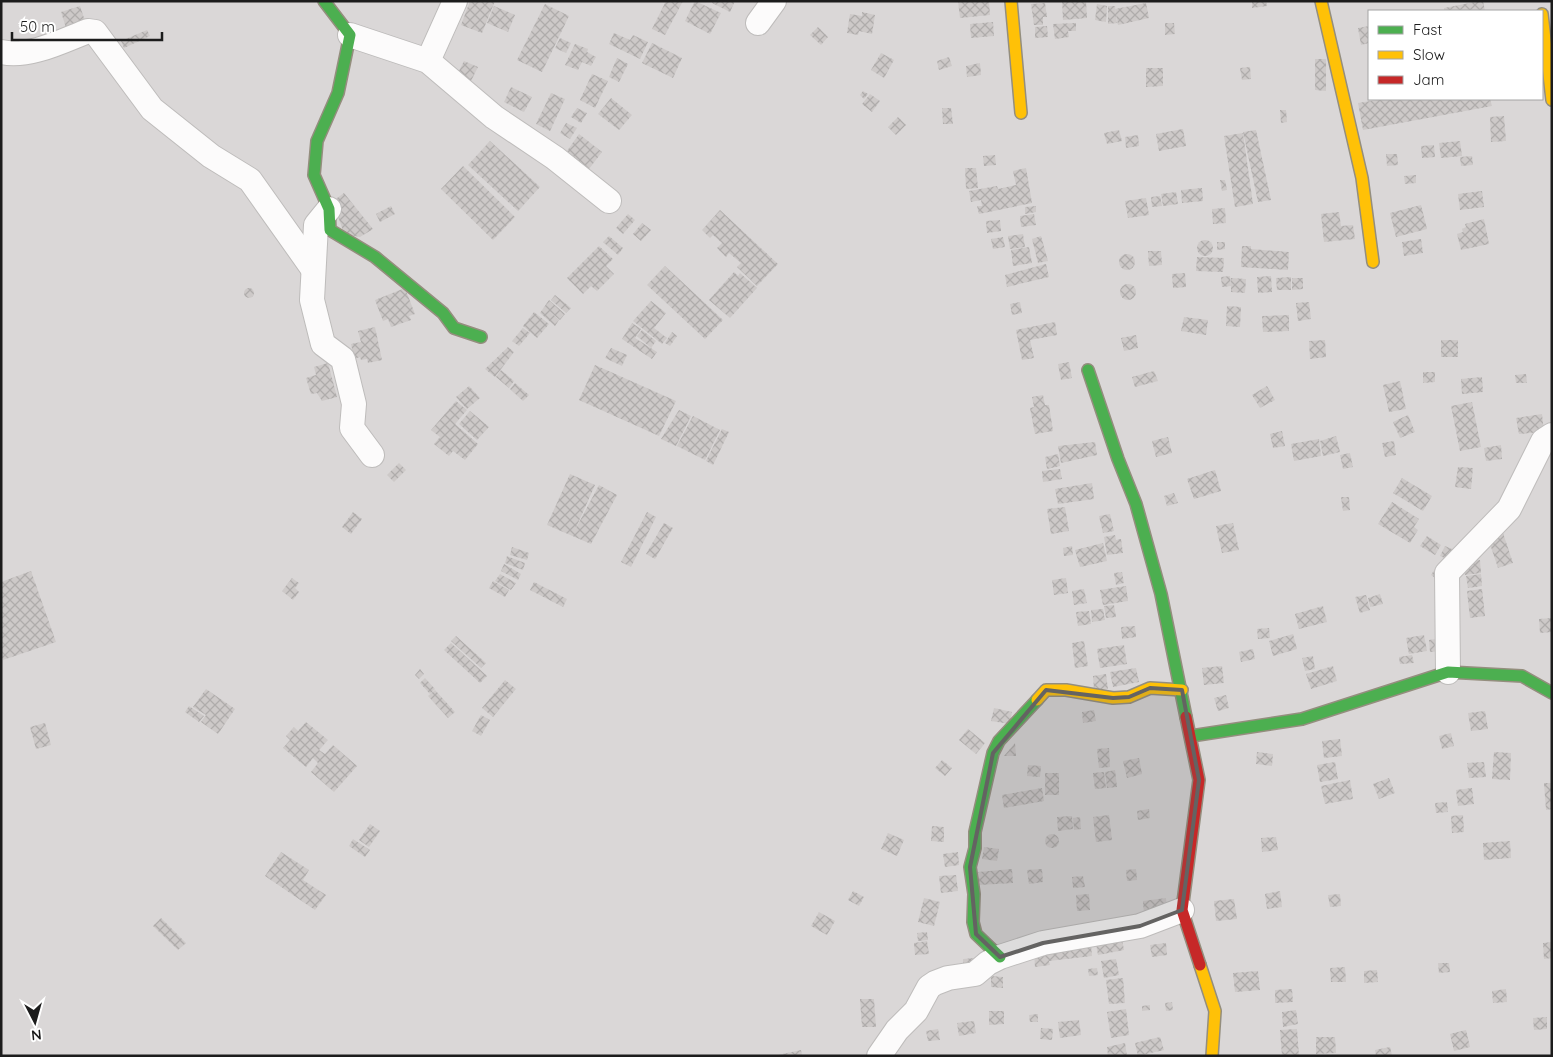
<svg xmlns="http://www.w3.org/2000/svg" width="1553" height="1057" font-family="Quicksand,sans-serif">
  <defs>
    <pattern id="building-cross-hatch" width="8" height="8" patternUnits="userSpaceOnUse" patternTransform="scale(1.25)"><rect width="8" height="8" fill="#cdc9c8"/><path d="M0 0l8 8M0 8l8-8" fill="none" stroke="#afacab"/></pattern>
  </defs>
  <rect width="100%" height="100%" fill="#ebe7e5"/>
  <path fill="#dad7d7" fill-rule="evenodd" d="M1 1H1552V1056H1ZM1369 11H1542V99H1369Z"/>
  <g fill="url(#building-cross-hatch)">
    <polygon points="470,1 495,1 482,33 461,25"/>
    <polygon points="666,1 683,1 665,35 652,29"/>
    <polygon points="695,1 721,13 710,34 685,21"/>
    <polygon points="713,1 735,1 730,12 712,3"/>
    <polygon points="958,1 989,1 990,15 960,18"/>
    <polygon points="1062,1 1086,1 1087,18 1063,20"/>
    <polygon points="1252,1 1266,1 1267,6 1252,8"/>
    <polygon points="1480,1 1483,1 1485,11 1444,11 1444,8"/>
    <polygon points="1045,3 1047,17 1043,17 1043,25 1034,25 1031,4"/>
    <polygon points="1146,3 1149,18 1118,25 1115,9"/>
    <polygon points="545,4 569,16 542,72 517,60"/>
    <polygon points="1097,4 1107,6 1106,22 1095,20"/>
    <polygon points="80,6 87,27 68,34 61,12"/>
    <polygon points="494,6 515,15 508,32 487,23"/>
    <polygon points="1108,6 1115,6 1117,23 1108,24"/>
    <polygon points="862,12 875,15 872,34 859,31 858,35 847,33 850,14 862,16"/>
    <polygon points="993,22 994,36 971,38 970,24"/>
    <polygon points="1076,23 1076,31 1068,31 1069,37 1055,39 1053,24"/>
    <polygon points="1165,23 1174,23 1175,34 1165,35"/>
    <polygon points="1047,26 1048,37 1035,38 1035,27"/>
    <polygon points="1369,26 1369,43 1361,45 1358,28"/>
    <polygon points="818,27 828,37 821,45 810,35"/>
    <polygon points="147,30 150,36 124,48 121,41"/>
    <polygon points="614,33 630,40 633,35 648,42 640,59 609,44"/>
    <polygon points="560,38 571,43 566,53 555,48"/>
    <polygon points="652,43 682,58 673,78 642,63"/>
    <polygon points="575,44 588,49 587,52 596,57 591,66 582,62 578,70 565,65"/>
    <polygon points="881,53 894,60 884,78 871,70"/>
    <polygon points="949,57 952,66 939,70 937,61"/>
    <polygon points="617,58 628,64 619,82 609,77"/>
    <polygon points="1315,59 1326,59 1326,91 1315,90"/>
    <polygon points="464,61 478,67 470,83 456,77"/>
    <polygon points="980,63 981,75 967,77 966,66"/>
    <polygon points="1250,67 1251,79 1242,80 1240,68"/>
    <polygon points="1146,68 1163,68 1163,86 1146,87"/>
    <polygon points="592,74 608,81 595,108 580,100"/>
    <polygon points="511,87 532,97 524,112 504,102"/>
    <polygon points="863,91 868,94 864,99 860,95"/>
    <polygon points="551,93 565,99 550,131 536,124"/>
    <polygon points="870,94 880,101 872,112 862,104"/>
    <polygon points="611,98 632,115 619,130 598,114"/>
    <polygon points="1383,99 1490,99 1492,106 1363,130 1358,103"/>
    <polygon points="577,108 587,113 581,123 571,117"/>
    <polygon points="942,108 951,108 953,124 943,124"/>
    <polygon points="1280,110 1286,110 1287,122 1281,123"/>
    <polygon points="1504,116 1506,141 1491,142 1490,117"/>
    <polygon points="898,117 906,125 896,135 888,127"/>
    <polygon points="566,123 577,128 570,139 560,133"/>
    <polygon points="1183,129 1186,146 1159,151 1156,134"/>
    <polygon points="1119,130 1122,141 1107,144 1104,133"/>
    <polygon points="1256,130 1271,200 1258,202 1243,132"/>
    <polygon points="1243,133 1253,204 1235,207 1224,136"/>
    <polygon points="579,134 602,152 589,169 567,151"/>
    <polygon points="1138,135 1139,146 1126,148 1125,137"/>
    <polygon points="490,141 540,187 518,211 468,165"/>
    <polygon points="1460,141 1462,156 1441,158 1439,143"/>
    <polygon points="1434,145 1435,157 1422,158 1421,146"/>
    <polygon points="1386,154 1397,154 1398,165 1387,166"/>
    <polygon points="995,155 996,165 984,166 983,156"/>
    <polygon points="1472,156 1473,165 1461,166 1460,157"/>
    <polygon points="463,166 515,217 493,240 441,189"/>
    <polygon points="965,168 976,168 978,188 966,189"/>
    <polygon points="1026,168 1032,203 979,214 977,206 982,206 981,200 971,202 969,191 997,186 998,189 1016,185 1013,171"/>
    <polygon points="1416,175 1416,183 1405,184 1404,176"/>
    <polygon points="1220,180 1225,180 1227,190 1222,191"/>
    <polygon points="1202,188 1203,201 1182,203 1181,190"/>
    <polygon points="1482,191 1484,207 1460,210 1458,194"/>
    <polygon points="1176,192 1178,204 1163,206 1161,194"/>
    <polygon points="344,193 373,229 360,237 344,234 333,201"/>
    <polygon points="1160,196 1162,206 1152,207 1151,197"/>
    <polygon points="1146,198 1149,215 1128,218 1125,201"/>
    <polygon points="1421,205 1427,229 1396,237 1390,213"/>
    <polygon points="391,206 395,214 380,222 376,214"/>
    <polygon points="1036,206 1036,212 1025,214 1025,207"/>
    <polygon points="1225,208 1226,223 1213,224 1212,209"/>
    <polygon points="720,210 778,264 757,286 737,267 741,263 729,253 726,257 717,248 722,243 713,235 710,238 702,230"/>
    <polygon points="1339,212 1341,226 1353,225 1355,239 1324,242 1321,214"/>
    <polygon points="628,214 635,220 623,234 616,228"/>
    <polygon points="1034,214 1036,225 1021,227 1020,216"/>
    <polygon points="1484,219 1489,244 1461,250 1457,234 1463,232 1462,229 1466,227 1465,224"/>
    <polygon points="1000,220 1001,231 987,233 986,221"/>
    <polygon points="642,223 651,230 641,241 633,234"/>
    <polygon points="1023,234 1025,247 1010,249 1008,236"/>
    <polygon points="609,236 623,248 618,255 603,242"/>
    <polygon points="1041,236 1048,261 1038,263 1032,239"/>
    <polygon points="1003,237 1005,247 993,249 991,239"/>
    <polygon points="1421,239 1423,253 1404,256 1402,242"/>
    <circle cx="1205" cy="248" r="8"/>
    <polygon points="1217,242 1225,242 1225,249 1217,250"/>
    <polygon points="599,246 613,259 606,266 614,274 597,291 591,286 583,294 567,278"/>
    <polygon points="1242,246 1251,246 1251,249 1289,252 1288,270 1241,267"/>
    <polygon points="1029,247 1032,263 1013,266 1011,250"/>
    <polygon points="1148,251 1161,251 1162,265 1149,266"/>
    <circle cx="1127" cy="262" r="8"/>
    <polygon points="1197,257 1224,258 1223,272 1196,271"/>
    <polygon points="1046,264 1049,277 1007,287 1005,275"/>
    <polygon points="665,266 723,320 705,339 647,285"/>
    <polygon points="734,272 738,276 740,273 757,288 730,318 709,300"/>
    <polygon points="1185,273 1186,287 1173,288 1172,274"/>
    <polygon points="1230,276 1231,286 1222,287 1221,277"/>
    <polygon points="1271,276 1272,292 1258,293 1257,277"/>
    <polygon points="1291,277 1291,290 1277,290 1276,278"/>
    <polygon points="1231,278 1246,279 1245,293 1231,292"/>
    <polygon points="1292,278 1303,278 1303,289 1292,290"/>
    <circle cx="1128" cy="292" r="8"/>
    <polygon points="405,288 415,314 409,316 411,320 391,327 388,319 383,321 375,300"/>
    <circle cx="249" cy="293" r="5"/>
    <polygon points="555,295 571,308 566,313 551,300"/>
    <polygon points="549,300 565,314 560,320 549,311 559,320 555,326 540,313"/>
    <polygon points="651,301 666,313 654,328 667,338 662,344 633,321"/>
    <polygon points="1020,302 1022,313 1012,315 1010,304"/>
    <polygon points="1309,302 1311,319 1298,321 1296,303"/>
    <polygon points="1227,306 1241,307 1240,327 1226,326"/>
    <polygon points="534,312 549,324 537,338 523,326"/>
    <polygon points="1289,315 1289,331 1263,332 1262,316"/>
    <polygon points="1184,317 1208,320 1206,335 1181,331"/>
    <polygon points="1055,322 1057,335 1030,340 1034,358 1022,360 1016,330"/>
    <polygon points="632,323 641,329 635,338 657,352 652,359 622,339"/>
    <polygon points="375,327 382,360 368,363 367,359 361,360 360,357 354,359 351,344 361,342 358,331"/>
    <polygon points="523,328 530,333 519,346 512,341"/>
    <polygon points="642,330 656,341 651,348 637,336"/>
    <polygon points="672,332 677,336 670,346 665,343"/>
    <polygon points="1136,335 1138,348 1124,351 1121,338"/>
    <polygon points="1325,340 1326,357 1310,359 1309,341"/>
    <rect x="1441" y="340" width="17" height="17"/>
    <polygon points="508,347 514,352 495,377 485,369"/>
    <polygon points="611,348 627,355 622,366 605,358"/>
    <polygon points="1069,362 1072,378 1061,380 1058,364"/>
    <polygon points="328,363 337,397 322,401 317,393 311,394 306,378 316,375 314,367"/>
    <polygon points="595,365 676,401 659,436 579,400"/>
    <polygon points="501,370 514,381 509,388 496,377"/>
    <polygon points="1154,371 1158,381 1135,387 1132,377"/>
    <polygon points="1423,372 1435,372 1435,382 1423,383"/>
    <polygon points="1526,374 1527,383 1516,383 1515,375"/>
    <polygon points="1482,377 1483,392 1462,394 1461,379"/>
    <polygon points="1400,381 1406,409 1389,412 1383,385"/>
    <polygon points="515,383 529,395 523,401 510,389"/>
    <polygon points="469,386 480,398 467,409 456,397"/>
    <polygon points="1267,386 1275,400 1260,408 1252,395"/>
    <polygon points="1043,395 1045,405 1049,405 1053,431 1035,434 1030,408 1034,407 1032,397"/>
    <polygon points="456,401 467,410 455,424 478,444 465,460 453,451 449,456 434,444 440,437 431,430 444,415 451,422 444,415"/>
    <polygon points="1472,402 1481,447 1460,451 1451,406"/>
    <polygon points="679,410 691,416 676,446 661,439"/>
    <polygon points="470,411 489,427 477,440 459,424"/>
    <polygon points="1542,414 1544,432 1519,434 1516,418"/>
    <polygon points="1408,415 1415,432 1400,438 1393,422"/>
    <polygon points="693,416 720,430 705,460 677,446"/>
    <polygon points="722,429 729,432 713,465 706,461"/>
    <polygon points="1282,431 1285,446 1273,448 1270,434"/>
    <polygon points="1336,436 1340,452 1323,456 1320,441"/>
    <polygon points="1168,437 1172,453 1156,457 1152,441"/>
    <polygon points="1319,439 1321,456 1294,461 1291,444"/>
    <polygon points="1394,441 1396,455 1385,457 1382,443"/>
    <polygon points="1095,442 1097,455 1061,463 1058,446"/>
    <polygon points="1501,445 1502,459 1486,461 1484,448"/>
    <polygon points="1350,453 1353,467 1343,469 1340,455"/>
    <polygon points="1058,454 1060,466 1047,469 1045,457"/>
    <polygon points="399,463 406,470 394,482 387,475"/>
    <polygon points="1458,467 1473,468 1471,489 1455,487"/>
    <polygon points="1060,469 1062,479 1043,482 1042,471"/>
    <polygon points="1215,470 1221,491 1194,499 1187,479"/>
    <polygon points="570,474 595,485 575,530 599,485 617,495 591,544 547,525"/>
    <polygon points="1402,478 1432,496 1423,511 1393,493"/>
    <polygon points="1092,483 1094,499 1058,504 1055,489"/>
    <polygon points="1174,493 1178,503 1167,506 1164,496"/>
    <polygon points="1341,497 1349,497 1350,510 1343,511"/>
    <polygon points="1392,502 1419,519 1414,527 1418,530 1410,543 1378,524"/>
    <polygon points="1065,507 1069,531 1051,534 1047,509"/>
    <polygon points="353,512 362,519 351,534 342,527"/>
    <polygon points="647,512 656,517 631,567 621,562"/>
    <polygon points="1110,514 1114,531 1103,533 1099,516"/>
    <polygon points="664,523 673,528 655,559 646,554"/>
    <polygon points="1233,523 1239,550 1222,553 1216,526"/>
    <polygon points="1503,533 1513,563 1498,568 1488,538"/>
    <polygon points="1115,535 1116,540 1121,539 1123,553 1107,555 1104,537"/>
    <polygon points="1427,536 1441,545 1435,555 1420,546"/>
    <polygon points="1103,543 1107,561 1080,567 1075,550"/>
    <polygon points="1072,546 1073,555 1064,556 1063,548"/>
    <polygon points="1445,546 1454,550 1449,560 1440,556"/>
    <polygon points="512,547 529,553 527,560 510,555"/>
    <polygon points="507,556 525,563 523,570 505,563"/>
    <polygon points="1480,560 1481,573 1465,575 1463,562"/>
    <polygon points="504,564 521,574 518,580 501,571"/>
    <polygon points="1437,566 1447,572 1441,582 1431,575"/>
    <polygon points="31,571 56,642 3,660 1,654 1,582"/>
    <polygon points="1122,572 1124,583 1116,585 1114,573"/>
    <polygon points="500,574 516,583 511,590 495,581"/>
    <polygon points="1481,574 1482,586 1468,588 1466,576"/>
    <polygon points="292,578 299,583 295,588 299,592 293,600 282,591"/>
    <polygon points="1066,578 1068,593 1054,595 1052,580"/>
    <polygon points="493,581 509,590 505,597 489,588"/>
    <polygon points="534,582 567,599 563,607 530,590"/>
    <polygon points="1126,586 1128,601 1103,605 1100,590"/>
    <polygon points="1084,589 1087,603 1074,605 1072,591"/>
    <polygon points="1482,589 1485,616 1470,618 1467,591"/>
    <polygon points="1380,594 1383,604 1370,607 1368,598"/>
    <polygon points="1366,595 1370,610 1360,613 1355,597"/>
    <polygon points="1114,605 1116,617 1106,618 1104,606"/>
    <polygon points="1323,606 1327,622 1299,629 1295,614"/>
    <polygon points="1103,609 1105,620 1092,622 1091,610"/>
    <polygon points="1089,611 1091,624 1078,626 1076,612"/>
    <polygon points="1552,618 1552,632 1540,633 1539,619"/>
    <polygon points="1135,626 1136,637 1122,639 1121,627"/>
    <polygon points="1269,628 1270,638 1258,639 1257,629"/>
    <polygon points="1293,634 1297,649 1273,656 1269,641"/>
    <polygon points="1424,635 1427,651 1409,654 1406,638"/>
    <polygon points="456,636 486,663 481,668 451,641"/>
    <polygon points="1442,638 1444,651 1430,652 1429,640"/>
    <polygon points="1084,641 1088,666 1075,668 1072,643"/>
    <polygon points="451,643 487,676 480,683 444,650"/>
    <polygon points="1124,645 1127,664 1100,668 1097,649"/>
    <polygon points="1253,649 1255,659 1241,662 1239,652"/>
    <polygon points="1412,655 1414,663 1400,664 1399,657"/>
    <polygon points="1313,656 1315,669 1305,671 1302,658"/>
    <polygon points="1222,666 1224,683 1204,685 1202,668"/>
    <polygon points="1333,666 1337,681 1311,689 1306,674"/>
    <polygon points="1136,668 1139,682 1113,687 1110,672"/>
    <polygon points="420,669 424,674 419,679 415,675"/>
    <polygon points="1106,674 1108,689 1094,690 1093,676"/>
    <polygon points="425,678 435,689 430,694 420,683"/>
    <polygon points="505,680 516,689 493,717 482,708"/>
    <polygon points="206,689 235,709 218,734 201,722 206,715 193,707"/>
    <polygon points="435,690 455,712 448,718 428,696"/>
    <polygon points="1226,695 1229,708 1218,711 1214,698"/>
    <polygon points="189,706 204,716 199,722 185,712"/>
    <polygon points="994,708 1012,712 1010,724 991,721"/>
    <polygon points="1094,710 1096,721 1083,723 1082,712"/>
    <polygon points="1485,711 1488,729 1471,731 1468,713"/>
    <polygon points="481,715 490,720 481,736 472,731"/>
    <polygon points="306,722 328,740 319,750 325,754 333,745 357,766 334,792 311,772 318,763 313,758 306,767 283,748 290,740 286,736 294,727 298,731"/>
    <polygon points="45,723 51,745 36,749 30,727"/>
    <polygon points="968,729 985,743 976,754 959,740"/>
    <polygon points="1451,733 1454,746 1442,749 1439,736"/>
    <polygon points="1340,739 1342,756 1324,758 1322,741"/>
    <polygon points="1015,743 1016,756 1004,756"/>
    <polygon points="1109,748 1110,767 1099,768 1097,749"/>
    <polygon points="1257,752 1273,754 1272,766 1256,764"/>
    <polygon points="1494,752 1511,753 1510,780 1492,779"/>
    <polygon points="1139,758 1142,774 1127,778 1123,761"/>
    <polygon points="942,760 952,768 945,776 935,768"/>
    <polygon points="1335,762 1338,779 1320,782 1317,765"/>
    <polygon points="1484,762 1486,777 1469,778 1467,763"/>
    <polygon points="1028,765 1041,766 1040,777 1027,776"/>
    <polygon points="1115,770 1117,787 1107,788 1105,772"/>
    <polygon points="1104,772 1106,788 1095,789 1093,773"/>
    <rect x="1045" y="773" width="14" height="22"/>
    <polygon points="1389,778 1395,793 1379,799 1373,784"/>
    <polygon points="1350,780 1353,799 1325,804 1321,786"/>
    <polygon points="1544,783 1552,783 1552,809 1546,810"/>
    <polygon points="1042,788 1044,801 1004,808 1002,795"/>
    <polygon points="1472,788 1474,804 1458,806 1456,790"/>
    <polygon points="1447,802 1448,812 1436,813 1435,803"/>
    <polygon points="1149,809 1150,818 1138,820 1137,811"/>
    <polygon points="1109,815 1112,840 1096,842 1093,817"/>
    <polygon points="1463,815 1464,832 1452,833 1451,816"/>
    <polygon points="1072,816 1073,829 1058,831 1057,817"/>
    <polygon points="1080,817 1081,829 1074,830 1073,818"/>
    <polygon points="370,824 380,831 369,847 359,840"/>
    <polygon points="932,826 944,827 944,842 931,841"/>
    <polygon points="888,833 904,840 897,856 881,849"/>
    <circle cx="1052" cy="841" r="7"/>
    <polygon points="1276,837 1278,850 1262,852 1261,838"/>
    <polygon points="353,839 370,850 365,857 349,846"/>
    <polygon points="1510,841 1511,858 1484,860 1483,843"/>
    <polygon points="984,847 999,849 997,861 982,859"/>
    <polygon points="281,852 309,870 303,880 326,895 315,910 265,876"/>
    <polygon points="958,852 959,865 945,867 943,854"/>
    <polygon points="1012,869 1013,883 979,885 978,872"/>
    <polygon points="1042,869 1043,882 1029,884 1027,870"/>
    <polygon points="1136,869 1137,880 1127,881 1126,870"/>
    <polygon points="956,875 958,891 941,893 939,876"/>
    <polygon points="1083,876 1085,887 1073,888 1072,877"/>
    <polygon points="853,891 864,897 859,906 848,900"/>
    <polygon points="1280,891 1282,907 1267,909 1265,894"/>
    <polygon points="1089,894 1090,910 1077,911 1076,895"/>
    <polygon points="1340,894 1341,906 1330,907 1328,895"/>
    <polygon points="924,898 940,902 934,926 918,922"/>
    <polygon points="1166,898 1167,911 1144,914 1143,901"/>
    <polygon points="1234,899 1237,919 1216,921 1214,901"/>
    <polygon points="819,912 835,921 827,935 811,926"/>
    <polygon points="161,918 186,943 178,950 153,926"/>
    <polygon points="927,932 928,940 918,941 917,933"/>
    <polygon points="1121,934 1124,950 1098,955 1095,939"/>
    <polygon points="927,941 929,954 915,955 914,943"/>
    <polygon points="1552,942 1552,958 1544,959 1543,943"/>
    <polygon points="1166,943 1167,955 1152,957 1150,945"/>
    <polygon points="1091,945 1092,956 1049,961 1050,965 1035,967 1034,952"/>
    <polygon points="975,958 976,971 963,972 963,959"/>
    <polygon points="1116,959 1119,975 1104,978 1101,961"/>
    <polygon points="1438,963 1449,963 1450,972 1439,973"/>
    <polygon points="1345,967 1346,982 1331,982 1330,968"/>
    <polygon points="1097,968 1098,975 1089,976 1088,969"/>
    <polygon points="1377,970 1378,982 1364,983 1364,971"/>
    <polygon points="1258,971 1260,990 1235,992 1233,973"/>
    <polygon points="991,976 1003,977 1003,988 991,987"/>
    <polygon points="1123,978 1125,1003 1109,1004 1106,980"/>
    <polygon points="1292,989 1293,1002 1275,1003 1275,990"/>
    <polygon points="1506,989 1507,1002 1493,1003 1492,991"/>
    <polygon points="860,999 874,999 876,1027 862,1027"/>
    <polygon points="1172,1002 1173,1010 1166,1011 1165,1003"/>
    <polygon points="1150,1005 1150,1010 1142,1011 1142,1006"/>
    <polygon points="1126,1009 1129,1035 1111,1038 1107,1012"/>
    <polygon points="1296,1010 1298,1024 1283,1027 1282,1012"/>
    <polygon points="989,1011 1004,1011 1004,1024 989,1025"/>
    <polygon points="1038,1014 1038,1022 1030,1022 1029,1015"/>
    <polygon points="1547,1017 1547,1029 1534,1030 1533,1018"/>
    <polygon points="1079,1020 1081,1035 1060,1038 1058,1022"/>
    <polygon points="974,1021 976,1033 959,1036 957,1023"/>
    <polygon points="1041,1028 1053,1029 1052,1040 1040,1039"/>
    <polygon points="938,1029 940,1040 928,1041 926,1031"/>
    <polygon points="1297,1029 1299,1056 1282,1056 1280,1030"/>
    <polygon points="1466,1030 1470,1047 1454,1051 1450,1034"/>
    <polygon points="1160,1037 1164,1050 1138,1056 1135,1043"/>
    <polygon points="1316,1037 1335,1037 1336,1053 1316,1054"/>
    <polygon points="1125,1043 1127,1056 1108,1056 1107,1047"/>
    <polygon points="1390,1047 1392,1056 1376,1056 1375,1050"/>
    <polygon points="801,1050 802,1056 779,1056 778,1055"/>
  </g>
  <g fill="none" stroke-linecap="round" stroke-linejoin="round">
    <g stroke="#bebcbb" stroke-width="26">
      <g id="street">
        <polyline points="758,23 774,1"/>
        <polyline points="350,35 428,61 494,117 555,158 609,201"/>
        <path d="M1 52C30 58 62 41 88 31L95 32 152 109 211 156 250 180 313 269"/>
        <polyline points="428,61 455,1"/>
        <polyline points="329,209 316,225 312,300 323,344 343,359 354,404 352,428 372,455"/>
        <polyline points="1448,672 1447,573 1509,509 1543,441 1552,435"/>
        <polyline points="879,1056 897,1030 916,1011 929,987 935,983 948,978 975,974 988,963 1000,957 1043,943 1140,926 1182,910"/>
      </g>
    </g>
    <g stroke="#948e7e" stroke-width="14">
      <g id="fast">
        <polyline points="324,1 350,35 338,93 317,141 314,175 329,209 330,230 375,257 443,313 454,328 481,337"/>
        <polyline points="1088,370 1118,459 1136,504 1161,594 1186,717"/>
        <polyline points="1191,736 1302,719 1448,672 1522,676 1552,693"/>
        <polyline points="1000,957 976,934 973,922 974,894 970,867 975,848 975,832 993,753 999,741 1037,700"/>
      </g>
    </g>
    <g stroke="#948e7e" stroke-width="14">
      <g id="slow">
        <polyline points="1011,1 1021,113"/>
        <polyline points="1321,1 1362,178 1373,262"/>
        <polyline points="1542,14 1552,100"/>
        <polyline points="1037,700 1046,690 1066,690 1113,698 1129,697 1150,688 1182,690"/>
        <polyline points="1200,965 1215,1011 1212,1056"/>
      </g>
    </g>
    <g stroke="#948e7e" stroke-width="14">
      <polyline id="jam" points="1186,717 1199,780 1182,910 1200,965"/>
    </g>
    <use href="#street" stroke="#fcfbfb" stroke-width="24"/>
    <use href="#fast" stroke="#4caf50" stroke-width="11"/>
    <use href="#slow" stroke="#ffc107" stroke-width="11"/>
    <use href="#jam" stroke="#c62828" stroke-width="11"/>
  </g>
  <path fill="#646362" fill-opacity="0.2" stroke="#646362" stroke-width="4" stroke-linejoin="round" d="M1150 688 1182 690 1199 780 1182 910 1140 926 1043 943 1000 957 976 934 970 867 993 753 1046 690 1113 698 1129 697Z"/>
  <rect width="1553" height="1057" fill="none" stroke="#1c1c1c" stroke-width="5"/>
  <rect x="1368" y="10" width="175" height="90" fill="#ffffff" stroke="#a4a4a4"/>
  <rect x="1378" y="26" width="25" height="8" fill="#4caf50" stroke="#a4a4a4"/>
  <text x="1413" y="35" font-size="15" fill="#1c1c1c">Fast</text>
  <rect x="1378" y="51" width="25" height="8" fill="#ffc107" stroke="#a4a4a4"/>
  <text x="1413" y="60" font-size="15" fill="#1c1c1c">Slow</text>
  <rect x="1378" y="76" width="25" height="8" fill="#c62828" stroke="#a4a4a4"/>
  <text x="1413" y="85" font-size="15" fill="#1c1c1c">Jam</text>
  <g transform="translate(35 1022) rotate(174)" stroke="#ffffff" stroke-width="4" paint-order="stroke">
  <path d="M0-4L9 19L0 12L-9 19Z" fill="#1c1c1c"/>
  <text y="-8" font-size="14" font-weight="bold" text-anchor="middle" fill="#1c1c1c">N</text>
  </g>
  <path d="M12 32v8h150v-8" fill="none" stroke="#1c1c1c" stroke-width="2.5"/>
  <text x="20" y="32" font-size="15" fill="#1c1c1c" stroke="#ffffff" stroke-width="4" paint-order="stroke">50 m</text>
</svg>
